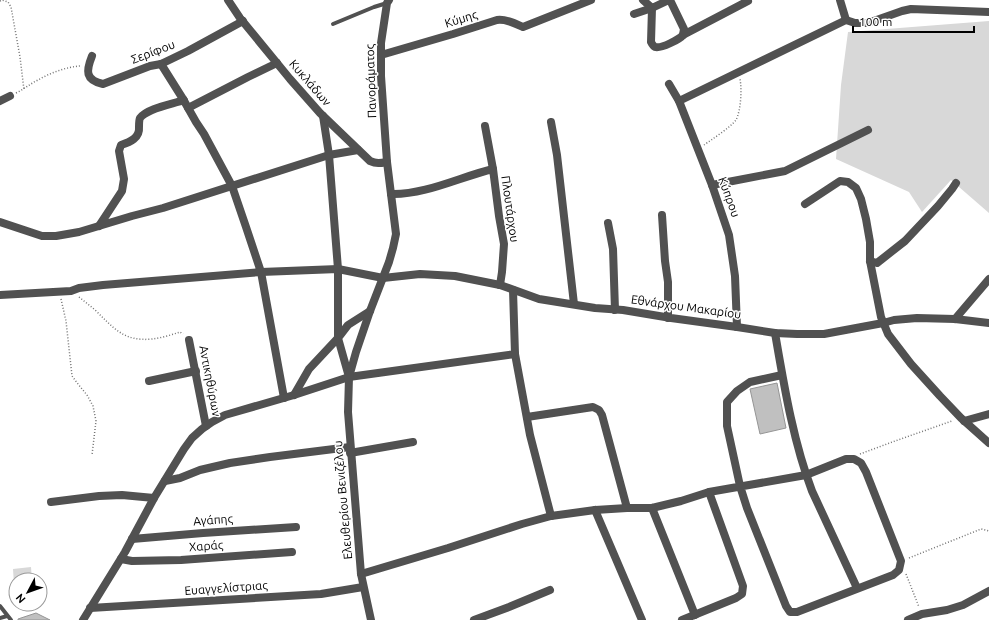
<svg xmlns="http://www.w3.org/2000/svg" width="989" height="620" font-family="Ubuntu,sans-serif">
  <rect width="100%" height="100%" fill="#fff"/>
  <g fill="#d8d8d8">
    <polygon points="989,21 989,213 951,180 922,212 909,192 836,159 841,85 848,32"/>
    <polygon points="31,567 32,580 16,580 15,600 13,569"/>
  </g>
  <g fill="#c0c0c0" stroke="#959595">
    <polygon points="777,383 786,428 760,434 750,389"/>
    <polygon points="36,613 50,620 18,620 18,619"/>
  </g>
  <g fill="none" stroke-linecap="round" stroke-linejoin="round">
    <g stroke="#737373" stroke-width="1.5" stroke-dasharray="1 2" stroke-linecap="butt">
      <polyline points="0,1 2,0 8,2 11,7 20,57 24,90"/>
      <path d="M16 93C24 89 30 84 38 80 50 73 66 67 80 66"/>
      <path d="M704 145C711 140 731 127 736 120 741 110 742 89 740 79"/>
      <path d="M79 297C84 301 89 305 94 309 113 327 123 342 152 339 161 338 171 335 180 332L183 334"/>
      <polyline points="61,299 66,321 72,376 78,384 87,395 93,406 96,421 92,455"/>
      <polyline points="860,454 895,441 952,421"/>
      <polyline points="909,558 981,529 989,531"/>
      <polyline points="906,574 919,607"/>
    </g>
    <g stroke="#515151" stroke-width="4">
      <polyline points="333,24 374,7 387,3"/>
      <polyline points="0,606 11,620"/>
      <polyline points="0,618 7,616"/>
    </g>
    <g stroke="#515151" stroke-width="8">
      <path d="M643 0 652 8 651 42C652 44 653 46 655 47 661 49 680 39 683 35L748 1"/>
      <polyline points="670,0 684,29 683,35"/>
      <polyline points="634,14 652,8 669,0"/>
      <polyline points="846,20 855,23 868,23 902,11 911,9 989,12"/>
      <path d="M381 55 453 34 497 20C506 19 514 23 523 27L591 0"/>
      <path d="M92 56C86 71 85 80 103 84L150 66 161 64 188 51 243 21"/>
      <polyline points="161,64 183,99 196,122 204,134 232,186 246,227 261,272 284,398"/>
      <polyline points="669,84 679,101 712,185 729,235 735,276 737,327"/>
      <polyline points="0,101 10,96"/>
      <polyline points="679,101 846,20 840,0"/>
      <polyline points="188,108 248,77 277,63"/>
      <polyline points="551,122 557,155 574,304"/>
      <polyline points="485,126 493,169"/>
      <polyline points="712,185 785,171 868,130"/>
      <path d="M391 194C425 195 460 177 493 169L499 216 504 244 502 272 500 285"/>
      <polyline points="805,204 840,181 848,182 856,188 861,199 866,219 870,242 870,261 881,317 888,334 911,364 940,396 961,418 989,443"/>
      <polyline points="662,215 665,261 668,282 668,318"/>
      <polyline points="0,222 42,236 56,236 79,232 132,216 163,208 329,155 358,150"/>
      <polyline points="608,223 613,249 615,310"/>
      <path d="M99 226 122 191 124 179 119 151 121 145C130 142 140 138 139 127 139 124 139 120 140 118 147 108 173 104 184 100"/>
      <polyline points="870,261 877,263 905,241 938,206 952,189 956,183"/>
      <polyline points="0,295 71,291 79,288 103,285 261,272 338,269 383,278 420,274 455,276 500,285 539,299 595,308 623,310 671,318 737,327 775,333 797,334 824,334 883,323 894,320 917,318 955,319 989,323"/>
      <polyline points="370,311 348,325 338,338 349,377 515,354 513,290"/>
      <polyline points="955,319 989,279"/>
      <path d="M775 333C784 385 793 441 812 491L857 588"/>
      <polyline points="189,340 206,426"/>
      <polyline points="515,354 530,435 551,516"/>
      <polyline points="149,381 196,371"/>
      <polyline points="294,395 309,369 338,338 338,269 329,155 323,116"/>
      <polyline points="527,417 593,407 599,410 602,415 627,508 652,508 681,501 709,492 806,475 846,459 854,459 861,463 866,472 901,561 899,570 893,575 797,612 790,612 786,606 747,508 740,486 727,426 727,402 737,391 750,382 782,375"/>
      <polyline points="964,421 989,414"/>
      <polyline points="350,453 413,442"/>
      <polyline points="165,481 180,478 200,470 230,463 270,457 350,447"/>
      <polyline points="51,502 99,496 122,495 154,498"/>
      <polyline points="652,508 695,615"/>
      <polyline points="595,510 642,620"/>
      <polyline points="132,539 203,533 296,527"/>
      <polyline points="121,559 132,561 181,560 292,552"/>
      <polyline points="361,574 448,548 522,524 551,516 595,510 627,508"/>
      <polyline points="90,608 321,594 363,587"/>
      <polyline points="474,620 509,607 550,590"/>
      <polyline points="682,620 736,598 742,594 743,586 709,492"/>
      <polyline points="908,620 922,614 947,610 963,605 989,591"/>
    </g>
    <g stroke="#515151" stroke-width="8">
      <path d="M228 0 240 18 290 79 320 113 370 161C377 164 381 163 387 162"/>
      <polyline points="83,620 125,552 154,498 184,449 192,438 202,429 212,422 225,415 294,395 349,377"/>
      <polyline points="371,620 361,574 348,412 349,377 356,352 370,311 389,262 393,248 396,234 387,162 381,76 381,43 387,3 389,0"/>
    </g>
  </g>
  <g text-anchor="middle" stroke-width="3" stroke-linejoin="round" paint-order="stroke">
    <g font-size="12" fill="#000" stroke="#fff">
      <text transform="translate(461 19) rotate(-17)" y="4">Κύμης</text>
      <text transform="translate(153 52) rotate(-21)" y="4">Σερίφου</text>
      <text transform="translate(371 81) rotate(-92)" y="4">Πανοράματος</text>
      <text transform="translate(310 83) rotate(49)" y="4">Κυκλάδων</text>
      <text transform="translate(729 197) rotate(70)" y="4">Κύπρου</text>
      <text transform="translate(510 209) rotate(82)" y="4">Πλουτάρχου</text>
      <text transform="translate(686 307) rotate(8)" y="4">Εθνάρχου Μακαρίου</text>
      <text transform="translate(210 381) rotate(79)" y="4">Αντικηθύρων</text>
      <text transform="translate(343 500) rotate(-95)" y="4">Ελευθερίου Βενιζέλου</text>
      <text transform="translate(213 520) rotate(-4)" y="4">Αγάπης</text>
      <text transform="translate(206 546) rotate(-4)" y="4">Χαράς</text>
      <text transform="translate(226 588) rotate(-4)" y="4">Ευαγγελίστριας</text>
    </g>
  </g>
  <g transform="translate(28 592) rotate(229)"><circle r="19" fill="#ffffff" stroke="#999999"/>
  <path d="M0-3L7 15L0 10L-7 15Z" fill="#000000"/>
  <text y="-6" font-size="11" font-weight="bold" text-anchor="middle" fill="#000000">N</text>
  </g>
  <path d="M853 26v6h121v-6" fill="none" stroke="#000000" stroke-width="2"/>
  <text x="859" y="26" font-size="12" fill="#000000" stroke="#ffffff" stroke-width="3" paint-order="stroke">100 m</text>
</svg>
